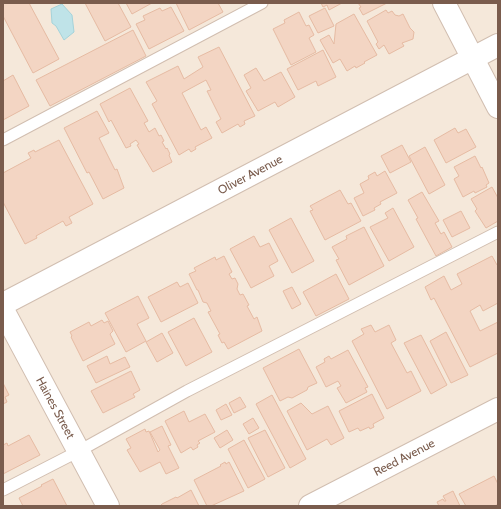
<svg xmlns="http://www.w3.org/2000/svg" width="501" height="509" font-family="Cabin,sans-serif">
  <rect width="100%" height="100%" fill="#fdf6ec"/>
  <rect fill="#f5e8da" x="3" y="3" width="495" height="503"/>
  <polygon fill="#bfe3e8" stroke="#a5d3da" points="62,4 72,15 74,32 64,40 56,26 52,23 51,9"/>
  <g fill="#f3d5c3" stroke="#e6bba3">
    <polygon points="3,3 29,3 59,59 33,73 3,16"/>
    <polygon points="85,3 118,3 131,27 105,41"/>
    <polygon points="126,3 152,3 132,14"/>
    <polygon points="176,3 218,3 223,12 189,30"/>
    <polygon points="321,3 342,3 329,10 327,5 323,7"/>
    <polygon points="358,3 387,3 363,15 359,8 361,7"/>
    <polygon points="171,7 184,31 149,49 136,24 145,20 143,16 160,8 162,11"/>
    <polygon points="325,8 334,26 318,33 309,16"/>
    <polygon points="386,10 388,13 392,11 395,15 399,16 403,14 410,28 414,32 413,39 402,43 404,46 389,54 384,45 379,49 376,44 378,42 367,21"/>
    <polygon points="299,12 306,26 309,25 314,35 309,38 316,52 291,65 273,29 285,23 284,20"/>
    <polygon points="354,14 377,55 364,62 365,63 356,68 355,66 347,71 340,59 333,63 320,40 329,35 334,44 336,24"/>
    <polygon points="133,30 146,56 50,106 36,80"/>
    <polygon points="219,47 255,116 244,121 245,124 240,127 238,124 222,133 216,122 221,119 207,91 211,90 206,80 182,93 201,130 206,127 212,138 195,147 196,149 191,152 189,149 179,155 152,104 157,101 146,82 178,66 184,79 203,67 198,57"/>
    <polygon points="323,50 336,77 318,86 316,81 298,90 287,69"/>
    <polygon points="256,68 264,81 281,72 295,97 278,107 275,102 258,111 246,91 251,88 244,75"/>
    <polygon points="13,75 29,106 3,120 3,81"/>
    <polygon points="130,88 148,121 144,123 149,132 155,128 159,136 161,135 164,141 162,142 166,149 167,148 170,154 169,155 172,162 153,172 137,145 139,144 136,140 130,144 131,146 126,148 111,120 109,122 100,104"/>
    <polygon points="97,111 109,133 99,138 115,170 117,169 124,188 103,199 89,172 87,173 64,128"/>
    <polygon points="455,128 458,133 466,129 476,147 446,163 434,140"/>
    <polygon points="59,140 93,204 69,217 72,223 66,226 63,221 36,236 37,238 25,244 3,202 3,173 31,158 28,153 34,150 35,152"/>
    <polygon points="402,145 411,162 390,173 381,156"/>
    <polygon points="425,147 445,185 429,194 409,156"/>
    <polygon points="475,156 481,168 482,167 489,183 486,185 487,187 475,193 474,191 463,197 454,179 459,176 454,167"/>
    <polygon points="385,171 397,193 380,202 381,204 374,208 375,210 363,216 354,198 364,193 360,184 369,179 368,176 375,172 377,176"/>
    <polygon points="492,187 498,198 498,221 486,228 475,211 477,209 471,199"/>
    <polygon points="340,190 348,204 351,203 361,221 325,240 310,211 313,210 310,206"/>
    <polygon points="422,192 439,221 435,223 441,234 444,232 452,247 436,256 416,219 418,218 408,200"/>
    <polygon points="393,208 414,247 389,261 370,227 388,218 385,213"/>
    <polygon points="461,211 470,228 452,237 443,220"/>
    <polygon points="291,218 314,261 292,273 269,230"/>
    <polygon points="364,227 384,266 349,285 336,260 339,259 332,247 347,239 346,236"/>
    <polygon points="254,236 260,247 269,243 278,261 269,266 274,276 251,288 230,249"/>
    <polygon points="224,256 232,272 229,274 232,279 235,278 238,284 237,289 240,295 243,294 249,305 247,306 254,319 257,317 262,331 228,349 224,342 222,343 218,335 220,334 208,312 211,311 207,303 203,302 198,290 197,290 189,274 196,271 194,268 215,257 216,260"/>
    <polygon points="492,256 497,265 498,265 498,303 483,311 480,305 470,311 480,331 498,322 498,353 470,367 434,298 431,300 425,287 444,276 451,290 462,284 457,274"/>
    <polygon points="336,274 349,299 316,316 303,292"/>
    <polygon points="177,282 180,287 188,283 198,303 161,322 148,297"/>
    <polygon points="292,287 301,304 292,309 283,291"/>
    <polygon points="138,296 149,318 137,324 146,341 126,352 105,313"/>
    <polygon points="194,318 212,352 186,366 168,332"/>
    <polygon points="102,320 104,323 108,321 113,331 110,334 115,344 83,361 71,337 72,336 70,332 89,322 91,326"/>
    <polygon points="371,325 375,332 389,325 396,340 391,343 407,373 411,371 421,391 387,409 352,341 364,334 361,329"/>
    <polygon points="446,332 468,375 451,383 430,341"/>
    <polygon points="162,333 173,353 157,362 146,342"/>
    <polygon points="421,335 447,385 431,394 404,343"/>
    <polygon points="299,349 317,383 308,387 307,390 292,398 288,397 280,401 263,368"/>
    <polygon points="348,350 368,387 365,388 367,392 346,403 337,388 341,386 338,381 326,387 316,367 325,362 324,359 329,356 331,359"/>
    <polygon points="107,356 110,364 125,357 130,367 96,383 87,366"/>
    <polygon points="131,371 140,390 133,394 135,397 103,413 91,391"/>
    <polygon points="3,383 9,395 5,397 7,402 3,404"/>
    <polygon points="372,394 384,418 373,424 374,427 370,429 369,427 360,431 358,428 349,432 339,411"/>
    <polygon points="272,395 306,459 290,468 256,404"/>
    <polygon points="240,397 246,407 234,413 229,403"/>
    <polygon points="301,403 312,414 328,406 344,438 331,445 327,439 307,450 287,411"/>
    <polygon points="226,404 232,415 221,420 216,410"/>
    <polygon points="184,411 189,422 205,414 215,432 198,441 200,443 197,445 198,447 193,450 191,447 181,453 165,421"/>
    <polygon points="253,418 259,428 249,434 243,424"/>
    <polygon points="162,426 171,445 168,446 179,468 166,474 160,462 140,472 127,450 131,448 126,439 145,429 146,432 149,431 158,452 160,450 150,432"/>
    <polygon points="227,430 233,440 220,448 214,438"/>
    <polygon points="265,430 285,468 268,477 248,438"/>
    <polygon points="29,435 40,455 3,474 3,445 7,443 8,446"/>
    <polygon points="244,440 265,479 248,488 228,449"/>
    <polygon points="225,462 226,464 229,462 244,491 211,506 207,506 194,480 221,466 220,465"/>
    <polygon points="494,476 498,484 498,504 495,506 466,506 459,494"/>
    <polygon points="53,479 67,506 23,506 19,498 42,486 41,485"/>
    <polygon points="191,490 199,506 160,506 162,504 176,497 177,498"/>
    <polygon points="453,491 460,506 439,506 437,502 443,499 444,501 446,501 443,496"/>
  </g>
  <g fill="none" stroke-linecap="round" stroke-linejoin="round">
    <g stroke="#d1beb0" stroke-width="13">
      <g id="lane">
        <polyline points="3,140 262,3"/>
        <polyline points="3,490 79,451 187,391 498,232"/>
      </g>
    </g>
    <g stroke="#d1beb0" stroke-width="24">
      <g id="street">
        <polyline points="444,3 498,107"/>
        <path id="s1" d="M3 304 498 45"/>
        <path id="s2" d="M3 310 108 506"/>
        <path id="s3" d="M310 506 498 409"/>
      </g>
    </g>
    <use href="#lane" stroke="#fff" stroke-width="11"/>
    <use href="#street" stroke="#fff" stroke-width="22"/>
  </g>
  <g text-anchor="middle" stroke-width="3" stroke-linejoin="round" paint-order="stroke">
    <g font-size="12" fill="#7a5c4d" stroke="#fffaf3">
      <text dy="4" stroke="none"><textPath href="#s1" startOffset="279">Oliver Avenue</textPath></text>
      <text dy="4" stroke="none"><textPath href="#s2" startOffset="111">Haines Street</textPath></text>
      <text dy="4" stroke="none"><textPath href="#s3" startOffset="106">Reed Avenue</textPath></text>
    </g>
  </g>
  <rect width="501" height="509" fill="none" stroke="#7a5c4d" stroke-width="8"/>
</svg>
